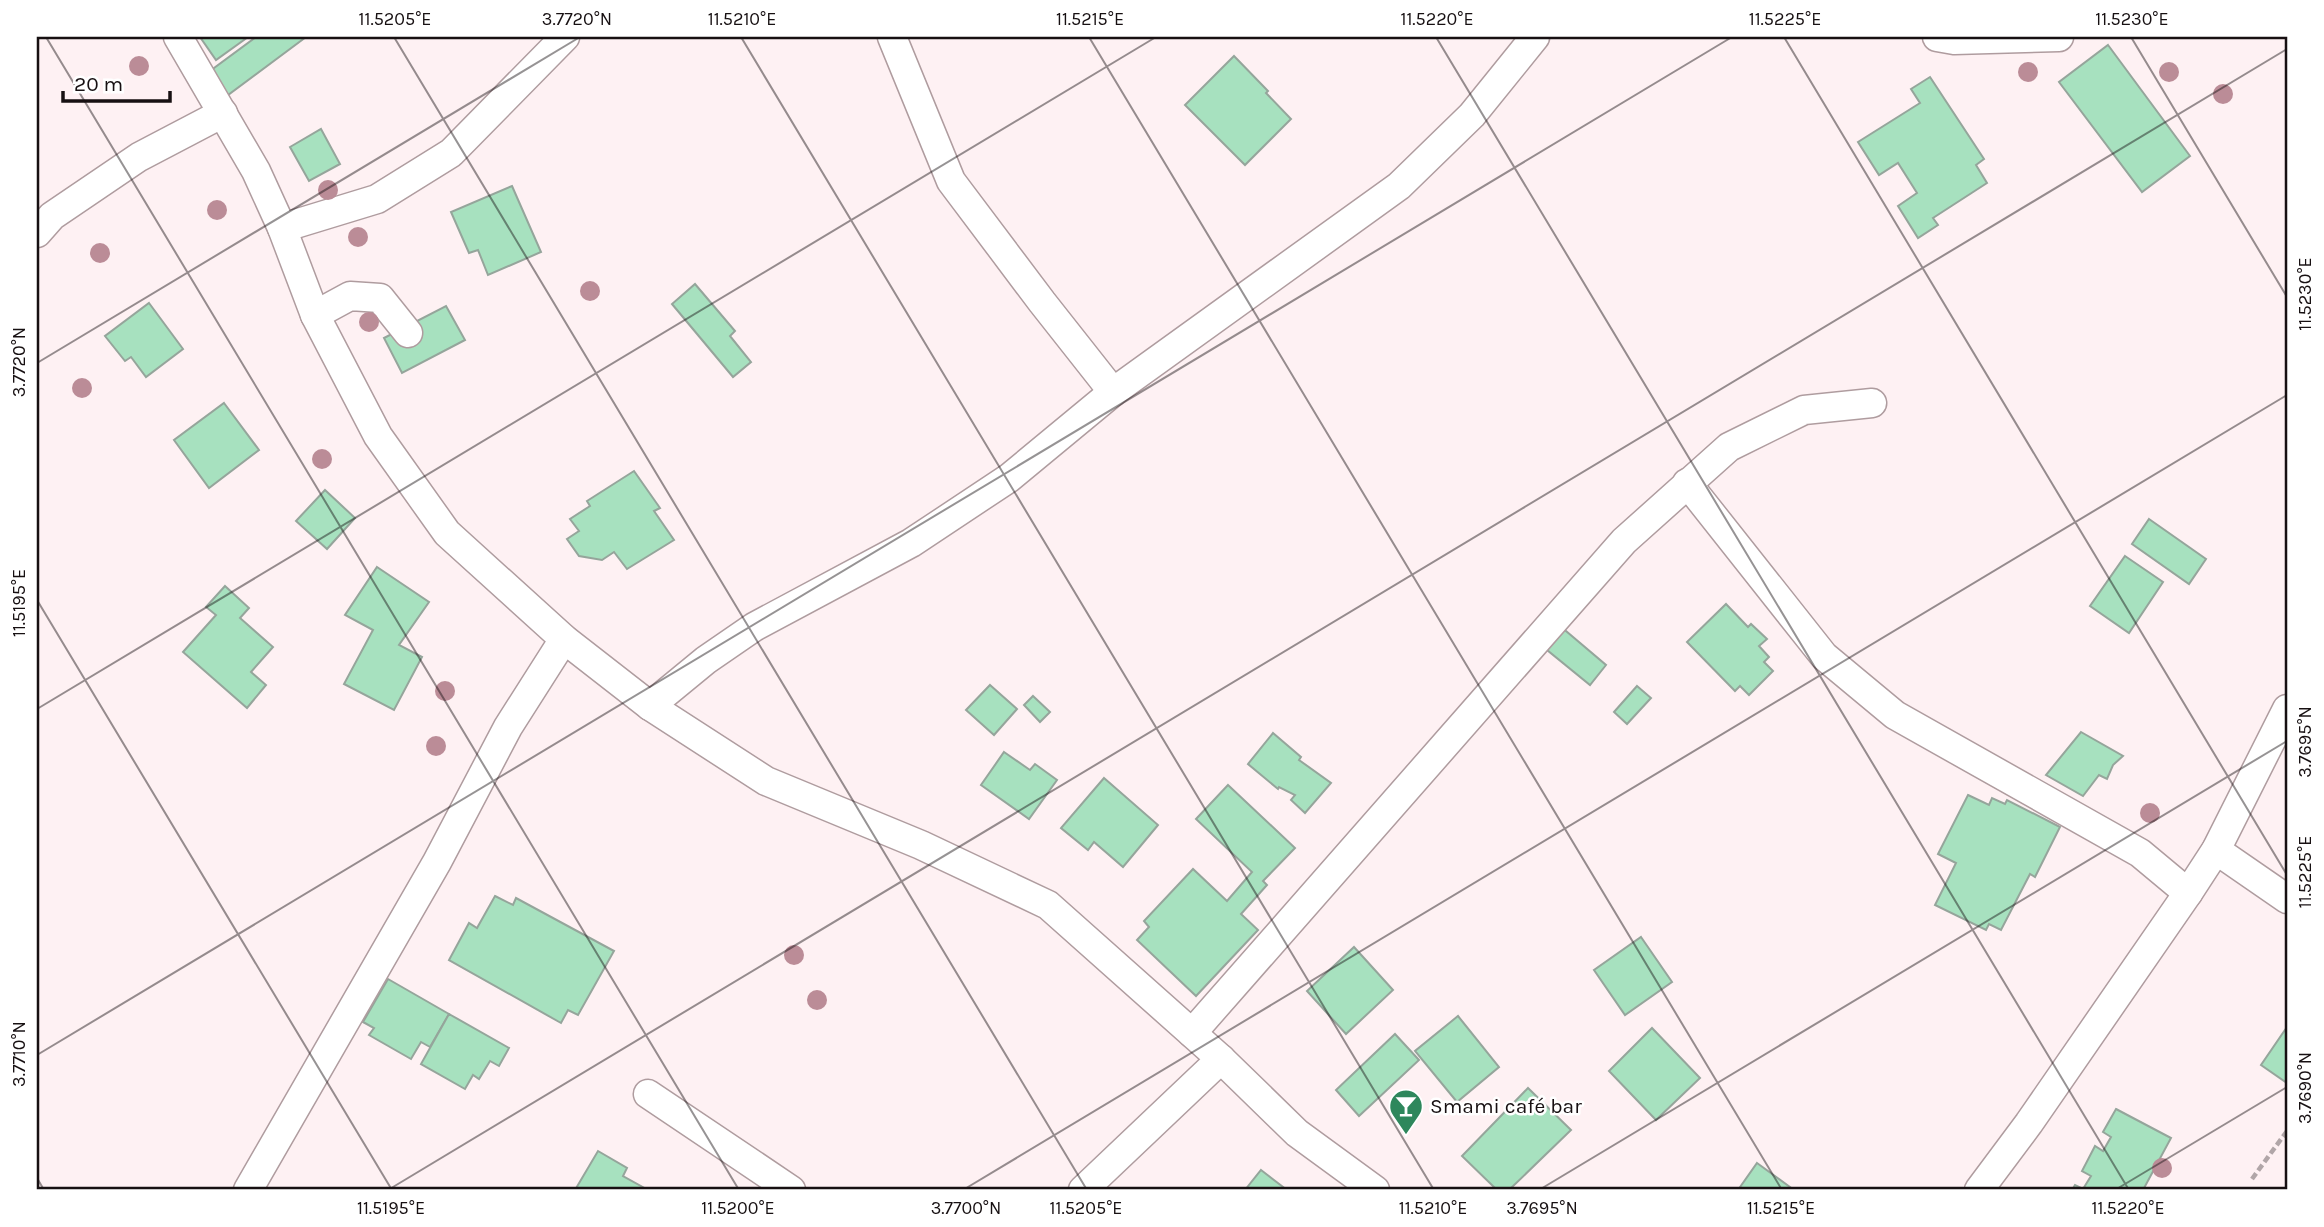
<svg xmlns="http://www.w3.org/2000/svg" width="2324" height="1227" font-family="Karla,sans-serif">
  <rect width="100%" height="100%" fill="#fef1f3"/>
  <g fill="#a7e1bf" stroke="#95a59b" stroke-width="2">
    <polygon points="200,37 248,37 216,60"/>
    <polygon points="256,37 306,37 228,95 210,71"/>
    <polygon points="2108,45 2190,156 2142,192 2059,82"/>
    <polygon points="1234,56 1268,91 1266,93 1291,119 1245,165 1185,105"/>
    <polygon points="1930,77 1984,159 1976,165 1987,183 1933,218 1938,225 1918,238 1898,206 1917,193 1898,163 1879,175 1858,142 1920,103 1911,89"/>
    <polygon points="321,129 340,164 309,181 290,147"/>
    <polygon points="512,186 541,252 488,275 478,250 469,253 451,212"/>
    <polygon points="695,284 735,331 730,336 751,362 733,377 672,304"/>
    <polygon points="149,303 183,349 146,377 131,357 125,361 105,336"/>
    <polygon points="446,306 465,340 402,373 384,338"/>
    <polygon points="224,403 259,450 209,488 174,440"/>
    <polygon points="634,471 660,508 654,511 674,540 627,569 614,552 602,560 579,556 567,539 579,531 570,519 590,506 587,501"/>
    <polygon points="325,490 355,518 327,549 296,521"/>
    <polygon points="2149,519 2206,559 2189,584 2132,544"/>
    <polygon points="2125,556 2163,582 2129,633 2090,606"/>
    <polygon points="377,567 429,602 399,645 422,657 394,710 344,684 373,630 345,615"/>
    <polygon points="225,586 249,608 240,618 273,647 251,672 266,685 247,708 183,652 216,615 206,607"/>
    <polygon points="1726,604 1748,627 1751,624 1767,639 1759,646 1769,657 1764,662 1773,671 1749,695 1740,686 1735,691 1687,642"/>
    <polygon points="1553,620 1606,665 1590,685 1536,641"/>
    <polygon points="990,685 1017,709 994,735 966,710"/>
    <polygon points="1637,686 1651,698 1627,724 1614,712"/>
    <polygon points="1033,696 1050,712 1040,722 1024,705"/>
    <polygon points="2081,732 2123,756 2113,765 2107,779 2099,775 2083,796 2046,775"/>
    <polygon points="1273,733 1301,757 1299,760 1331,783 1305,813 1291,800 1295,795 1279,787 1278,789 1248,764"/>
    <polygon points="1004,752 1030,770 1035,764 1057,780 1029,819 981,785"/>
    <polygon points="1104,778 1158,825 1123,867 1094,842 1088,850 1061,828"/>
    <polygon points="1228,785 1295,848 1263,881 1267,885 1241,914 1258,930 1196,996 1137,940 1149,927 1144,921 1193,869 1227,901 1252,872 1196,819"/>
    <polygon points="1968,795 1989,805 1992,798 2005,804 2007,800 2060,827 2035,877 2030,874 2001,930 1989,924 1986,930 1935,905 1956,863 1938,854"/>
    <polygon points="495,896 513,905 516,898 614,951 578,1015 568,1010 561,1023 449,960 469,923 477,928"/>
    <polygon points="1641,937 1672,982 1625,1015 1594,970"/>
    <polygon points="1354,947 1393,990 1346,1034 1307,991"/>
    <polygon points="388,979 449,1014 430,1047 421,1042 411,1059 369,1035 374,1028 363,1022"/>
    <polygon points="449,1014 509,1048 499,1066 490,1061 479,1079 473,1075 465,1089 421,1064"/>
    <polygon points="1458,1016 1499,1067 1457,1102 1415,1051"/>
    <polygon points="2287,1027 2287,1083 2261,1065"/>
    <polygon points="1652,1028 1700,1078 1656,1120 1609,1071"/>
    <polygon points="1395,1034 1419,1060 1359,1116 1336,1090"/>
    <polygon points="1528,1088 1571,1130 1509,1190 1497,1190 1462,1156"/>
    <polygon points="2116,1109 2171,1138 2143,1190 2072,1190 2075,1185 2083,1189 2091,1176 2082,1171 2095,1146 2103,1151 2111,1137 2103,1132"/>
    <polygon points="598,1151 627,1168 623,1176 648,1190 575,1190"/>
    <polygon points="1757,1163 1794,1190 1738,1190"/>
    <polygon points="1261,1170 1287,1190 1245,1190"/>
  </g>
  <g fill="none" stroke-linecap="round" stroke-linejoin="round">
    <g stroke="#af9c9f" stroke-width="31">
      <g id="minor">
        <polyline points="178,37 256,171 282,228 315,315 378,436 447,533 564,639 650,706 766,781 921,845 1048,905 1221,1059 1297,1133 1375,1190"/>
        <polyline points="892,37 951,181 1042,302 1113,392"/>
        <polyline points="1937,37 1954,40 2059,37"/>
        <polyline points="282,228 377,199 451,153 565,37"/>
        <polyline points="37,233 52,216 139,157 223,113"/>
        <polyline points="315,315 350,296 380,298 408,333"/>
        <polyline points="1687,483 1824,656 1895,715 2140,853 2188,893"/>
        <polyline points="650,706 706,660 754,627 911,543 1009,478 1113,392 1399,186 1472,115 1535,37"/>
        <polyline points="2216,850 2287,899"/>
        <polyline points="1192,1033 1624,541 1729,447 1804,410 1872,403"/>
        <polyline points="648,1094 791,1190"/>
        <polyline points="248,1190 437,862 508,727 564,639"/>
        <polyline points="1083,1190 1221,1059"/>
        <polyline points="1979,1190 2029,1123 2188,893 2216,850 2287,709"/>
      </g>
    </g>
    <polyline stroke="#b1a6a8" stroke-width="4.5" stroke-dasharray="7 3.5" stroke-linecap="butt" points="2252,1179 2287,1131"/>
    <use href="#minor" stroke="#fff" stroke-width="28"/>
  </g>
  <g fill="#bb8c97">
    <circle cx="139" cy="66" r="10"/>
    <circle cx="2028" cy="72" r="10"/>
    <circle cx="2169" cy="72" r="10"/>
    <circle cx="2223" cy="94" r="10"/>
    <circle cx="328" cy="190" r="10"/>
    <circle cx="217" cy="210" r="10"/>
    <circle cx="358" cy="237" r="10"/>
    <circle cx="100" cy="253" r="10"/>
    <circle cx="590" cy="291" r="10"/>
    <circle cx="369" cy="322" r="10"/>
    <circle cx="82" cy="388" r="10"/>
    <circle cx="322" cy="459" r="10"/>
    <circle cx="445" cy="691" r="10"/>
    <circle cx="436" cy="746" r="10"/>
    <circle cx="2150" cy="813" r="10"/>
    <circle cx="794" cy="955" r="10"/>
    <circle cx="817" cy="1000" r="10"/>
    <circle cx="2162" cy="1168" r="10"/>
  </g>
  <path fill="none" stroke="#171012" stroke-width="2" stroke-opacity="0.45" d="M46 37 739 1190M394 37 1087 1190M741 37 1434 1190M1089 37 1782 1190M1436 37 2129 1190M1784 37 2287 875M2131 37 2287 297M37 363 580 37M37 600 392 1190M37 709 1156 37M37 1055 1732 37M37 1178 44 1190M388 1190 2287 49M963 1190 2287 395M1539 1190 2287 741M2115 1190 2287 1087"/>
  <defs>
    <g id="bar-pin" transform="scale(1.75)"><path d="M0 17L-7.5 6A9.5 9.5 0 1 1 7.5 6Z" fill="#2e875c" stroke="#fff"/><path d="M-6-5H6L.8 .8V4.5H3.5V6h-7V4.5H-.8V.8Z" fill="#fff"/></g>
  </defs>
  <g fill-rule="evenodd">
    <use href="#bar-pin" x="1406" y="1106"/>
  </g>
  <g text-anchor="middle" stroke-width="5" stroke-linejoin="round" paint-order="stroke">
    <g font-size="21" fill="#171012" stroke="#fff" text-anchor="start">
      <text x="1430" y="1113">Smami café bar</text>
    </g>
  </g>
  <rect width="2324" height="1227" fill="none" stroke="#ffffff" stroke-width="77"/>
  <path d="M63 91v10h107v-10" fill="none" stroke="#171012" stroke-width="3.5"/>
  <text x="74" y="91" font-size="21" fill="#171012" stroke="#ffffff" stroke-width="5" paint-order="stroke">20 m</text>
  <rect x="38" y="38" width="2248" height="1150" fill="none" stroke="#171012" stroke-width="2.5"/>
  <g font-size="18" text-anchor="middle" fill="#171012">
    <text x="395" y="25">11.5205°E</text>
    <text x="577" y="25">3.7720°N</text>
    <text x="742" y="25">11.5210°E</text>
    <text x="1090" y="25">11.5215°E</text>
    <text x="1437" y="25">11.5220°E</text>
    <text x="1785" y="25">11.5225°E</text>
    <text x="2132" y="25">11.5230°E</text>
    <text transform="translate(2305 294) rotate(-90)" y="6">11.5230°E</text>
    <text transform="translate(19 362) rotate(-90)" y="6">3.7720°N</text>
    <text transform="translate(19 603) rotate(-90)" y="6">11.5195°E</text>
    <text transform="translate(2305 742) rotate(-90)" y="6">3.7695°N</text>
    <text transform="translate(2305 872) rotate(-90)" y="6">11.5225°E</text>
    <text transform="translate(19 1054) rotate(-90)" y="6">3.7710°N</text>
    <text transform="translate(2305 1088) rotate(-90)" y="6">3.7690°N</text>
    <text x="391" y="1214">11.5195°E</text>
    <text x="738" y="1214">11.5200°E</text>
    <text x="966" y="1214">3.7700°N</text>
    <text x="1086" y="1214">11.5205°E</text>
    <text x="1433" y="1214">11.5210°E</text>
    <text x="1542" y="1214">3.7695°N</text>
    <text x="1781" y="1214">11.5215°E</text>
    <text x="2128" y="1214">11.5220°E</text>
  </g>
</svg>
